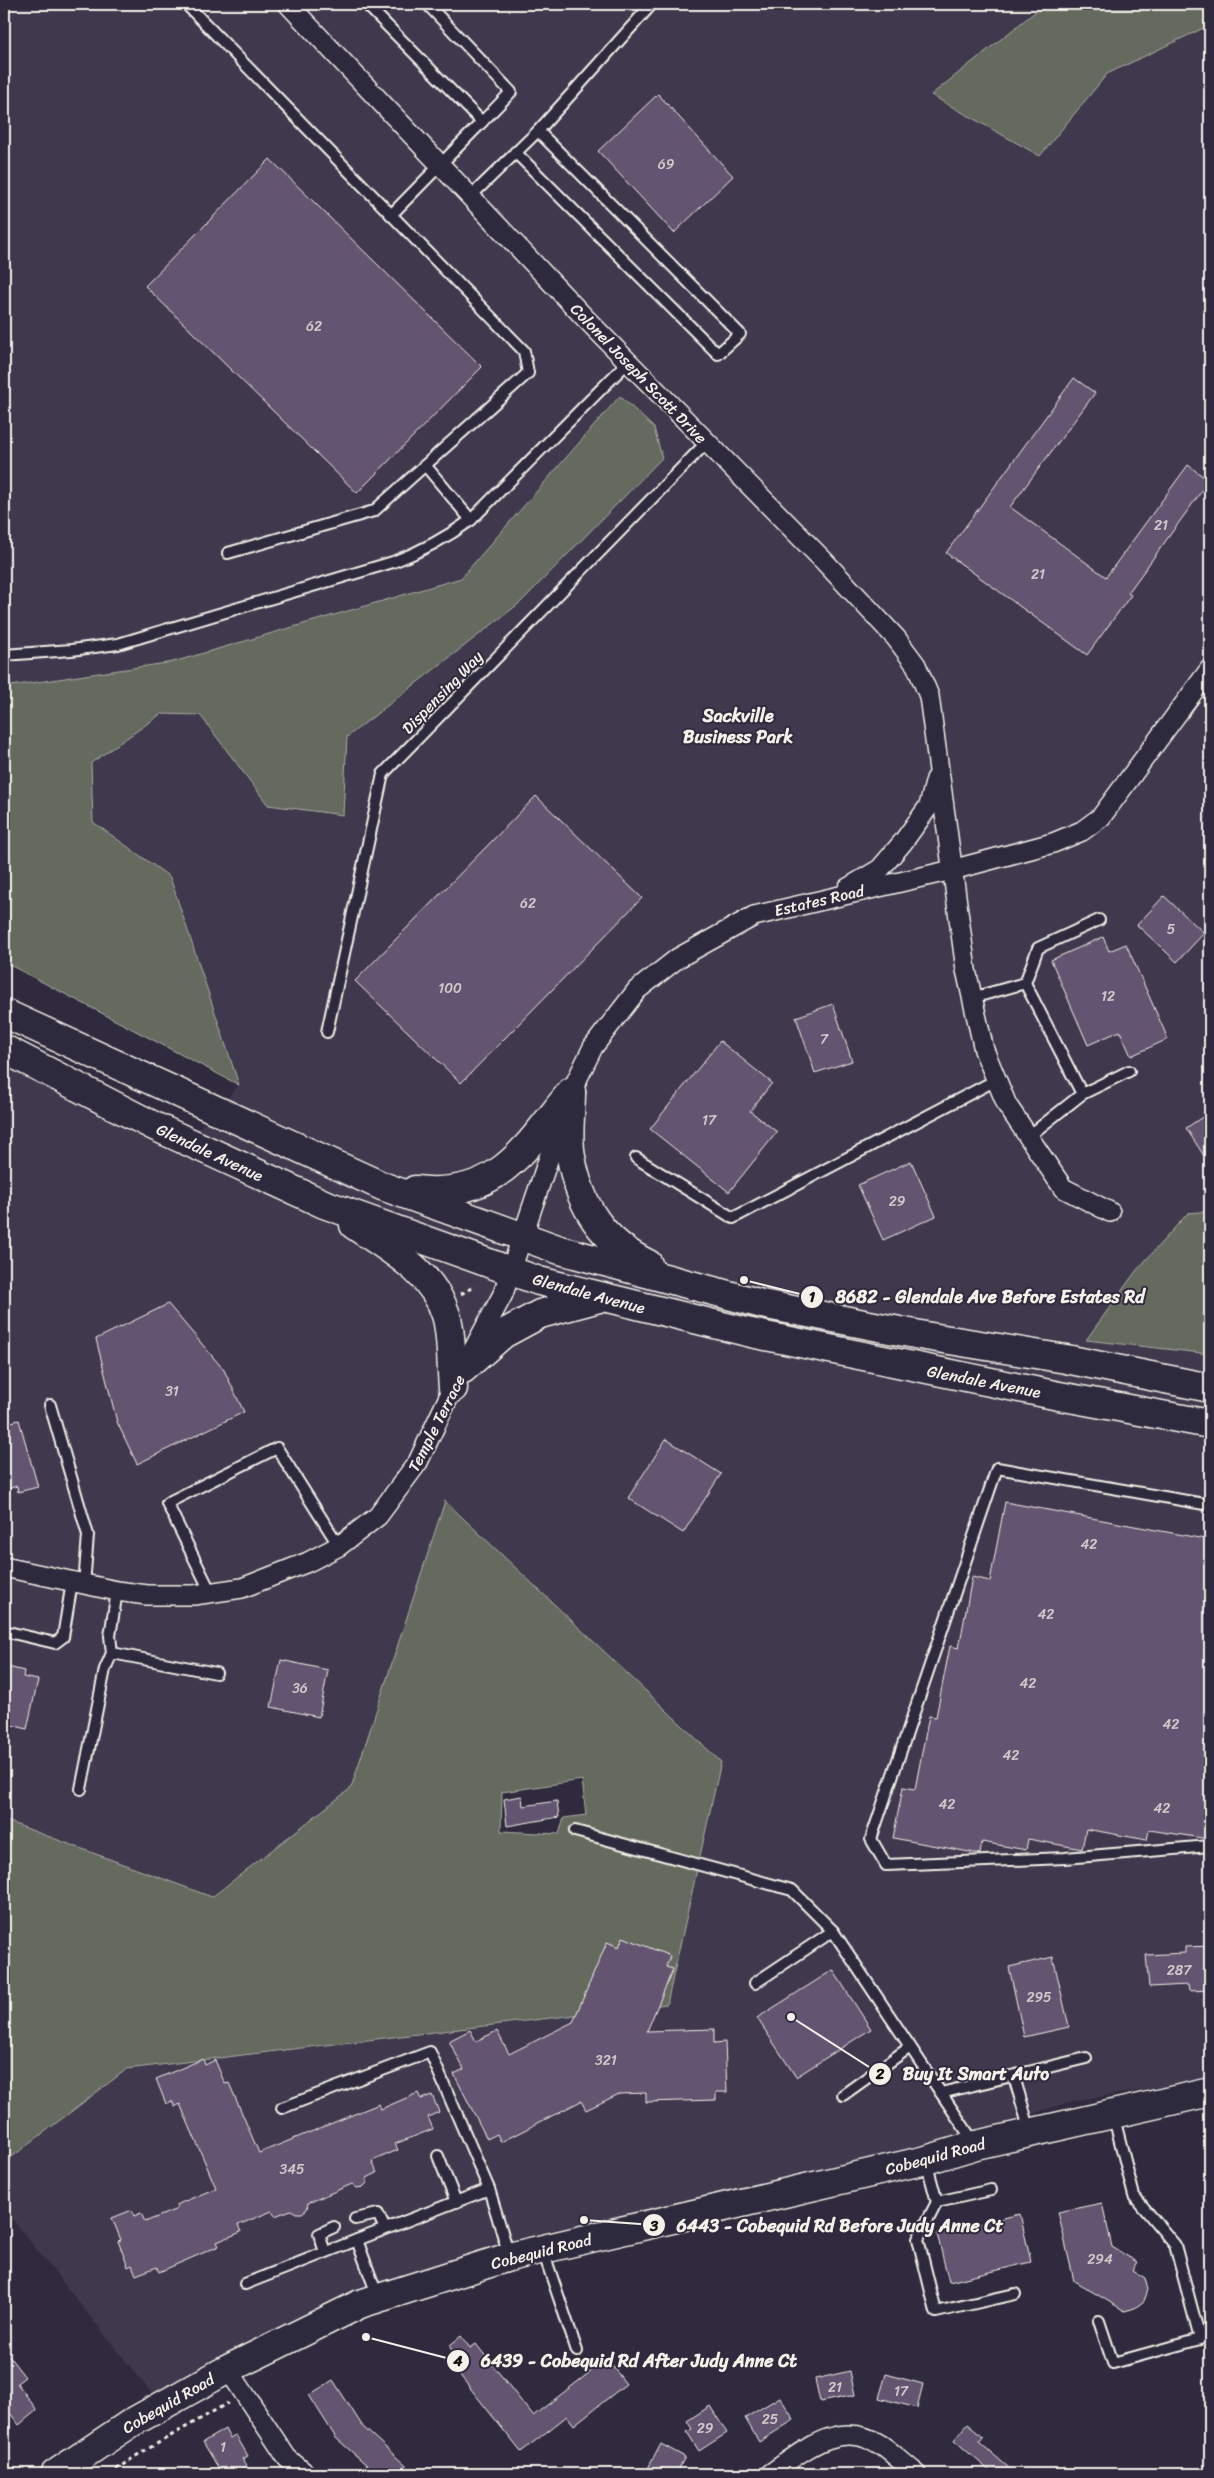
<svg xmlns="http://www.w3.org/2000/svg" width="1214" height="2478" font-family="Sriracha,sans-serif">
  <rect width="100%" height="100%" fill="#2f2a3d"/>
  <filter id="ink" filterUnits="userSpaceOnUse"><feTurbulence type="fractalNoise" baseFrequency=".02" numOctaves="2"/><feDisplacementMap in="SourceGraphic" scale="10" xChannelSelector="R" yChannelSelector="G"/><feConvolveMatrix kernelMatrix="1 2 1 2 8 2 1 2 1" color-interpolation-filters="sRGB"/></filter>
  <g filter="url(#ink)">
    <polygon fill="#3f374d" points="4,4 1045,4 931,95 1040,156 1107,74 1210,25 1210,1211 1188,1214 1136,1271 1086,1340 1210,1354 1210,2080 1073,2101 846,2174 493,2263 320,2338 169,2415 4,2209 4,2163 127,2069 667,2004 721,1762 351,1788 212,1897 4,1820 4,1058 189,1139 239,1085 171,877 93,822 91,763 161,714 200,715 268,805 347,737 521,602 662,458 620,396 461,578 173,662 4,687"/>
    <g fill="#656b5e" stroke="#acaea3" fill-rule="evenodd">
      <polygon points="1045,4 1210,4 1210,25 1107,74 1040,156 931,95"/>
      <polygon points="620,396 654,428 662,458 521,602 347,737 343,815 268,805 200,715 161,714 91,763 93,822 170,877 239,1085 4,962 4,687 173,662 461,578"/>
      <polygon points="1210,1211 1210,1354 1086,1340 1136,1271 1188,1213"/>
      <path d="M445 1501 721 1762 667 2004 127 2069 4 2163V1820L212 1897 351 1788ZM582 1780 586 1815 564 1818 559 1834 501 1831 502 1792Z"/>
    </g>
    <g fill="#645571" stroke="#f4f1e8">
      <polygon points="658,94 733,176 674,233 598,151"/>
      <polygon points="270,159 482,367 357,493 145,286"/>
      <polygon points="1074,378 1095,393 1010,507 1106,577 1188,465 1209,481 1128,593 1131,595 1087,655 946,553"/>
      <polygon points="536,796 642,898 461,1083 355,981"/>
      <polygon points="1164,896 1204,933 1177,962 1137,925"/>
      <polygon points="1103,937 1109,951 1126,944 1168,1039 1131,1056 1120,1031 1088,1045 1051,960"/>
      <polygon points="833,1004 852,1061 815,1073 796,1017"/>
      <polygon points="720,1041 772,1083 750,1111 777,1132 729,1192 650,1129"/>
      <polygon points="1210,1112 1210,1165 1186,1128"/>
      <polygon points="911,1161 936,1216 883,1240 858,1185"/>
      <polygon points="168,1304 224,1370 244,1412 137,1464 117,1422 96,1339"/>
      <polygon points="19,1420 38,1487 18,1492 17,1486 4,1490 4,1424"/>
      <polygon points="666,1439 721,1474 683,1533 628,1498"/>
      <polygon points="1005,1502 1210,1540 1209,1839 1149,1830 1147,1840 1086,1829 1082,1849 1028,1839 1026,1850 982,1842 980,1854 893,1838 903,1787 915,1789 929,1716 936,1717 950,1646 959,1648 972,1577 990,1581"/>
      <polygon points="281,1660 328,1670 319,1717 271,1707"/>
      <polygon points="4,1666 24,1671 23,1677 38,1680 27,1729 4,1723"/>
      <polygon points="522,1796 523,1806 557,1801 559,1817 507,1826 504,1799"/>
      <polygon points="623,1937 670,1956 666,1967 673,1969 647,2031 714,2029 714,2043 725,2042 727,2092 716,2092 716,2100 646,2102 646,2093 619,2094 586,2110 581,2101 501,2142 497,2134 487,2139 454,2074 464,2069 449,2041 470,2030 476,2041 497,2031 509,2054 573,2022 607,1942 619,1947"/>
      <polygon points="1210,1946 1210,1990 1189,1991 1188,1985 1149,1987 1146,1955 1185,1953 1185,1947"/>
      <polygon points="1053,1957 1069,2027 1024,2037 1009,1967"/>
      <polygon points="833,1970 871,2029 796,2077 757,2018"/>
      <polygon points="203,2059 205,2065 215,2060 225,2084 229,2083 259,2153 379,2104 381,2109 418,2093 421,2099 432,2095 439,2112 428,2117 433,2129 395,2144 398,2150 372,2161 377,2173 367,2178 367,2183 363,2187 357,2188 352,2184 308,2203 307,2209 302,2213 296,2213 291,2210 275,2216 272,2211 238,2225 241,2232 217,2242 219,2246 159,2272 157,2267 136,2275 132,2265 128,2267 118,2241 121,2240 112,2218 132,2210 134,2216 141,2213 145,2222 177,2209 176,2205 216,2188 180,2104 175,2107 172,2101 166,2104 156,2079"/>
      <polygon points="1102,2203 1112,2247 1137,2262 1132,2270 1145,2278 1148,2290 1144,2301 1135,2308 1125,2311 1074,2281 1058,2212"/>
      <polygon points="1020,2214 1031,2262 949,2282 937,2234"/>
      <polygon points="461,2336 470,2348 476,2344 533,2416 607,2359 626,2384 574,2425 567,2416 521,2452 451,2364 458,2358 449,2346"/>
      <polygon points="4,2350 25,2377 17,2383 37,2410 19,2425 4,2405"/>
      <polygon points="850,2371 855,2395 820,2402 815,2379"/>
      <polygon points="886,2374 923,2384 917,2408 879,2398"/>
      <polygon points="333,2380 363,2427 415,2474 377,2474 336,2438 309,2395"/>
      <polygon points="780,2397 794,2420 759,2442 745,2418"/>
      <polygon points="710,2406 727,2433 699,2451 687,2432 692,2429 687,2421"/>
      <polygon points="967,2424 983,2437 979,2442 1016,2474 993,2474 954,2440"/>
      <polygon points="225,2429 230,2439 236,2435 248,2456 242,2459 247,2467 234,2474 222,2474 203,2442"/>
      <polygon points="661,2444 685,2457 676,2474 645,2474"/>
    </g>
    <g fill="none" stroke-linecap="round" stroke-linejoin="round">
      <g stroke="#f4f1e8" stroke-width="14">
        <g id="service">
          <polyline points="186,4 524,351 528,373 374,511 228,553"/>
          <polyline points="366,4 482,122 391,215"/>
          <polyline points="427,4 511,92 482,122"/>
          <polyline points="515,152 718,354 740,334 538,131"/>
          <polyline points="470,197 538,131 652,4"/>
          <polyline points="425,465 471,520"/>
          <path d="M4 655 71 650 118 644 393 562C422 551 446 538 471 520L628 362"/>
          <polyline points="1025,983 1038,948 1099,920"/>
          <polyline points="972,998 1025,983 1082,1094 1029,1136"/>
          <polyline points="327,1032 383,774 707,442"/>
          <polyline points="1082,1094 1129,1071"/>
          <polyline points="636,1158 733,1218 996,1080"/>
          <polyline points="50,1405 88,1535 84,1585"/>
          <polyline points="1210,1505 997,1468 871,1839 886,1865 1065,1858 1210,1846"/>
          <polyline points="117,1591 110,1636 112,1653 216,1673"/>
          <polyline points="211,1593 167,1503 277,1448 339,1546"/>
          <polyline points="4,1631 55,1643 63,1637 72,1582"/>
          <polyline points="81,1789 105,1669 112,1653"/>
          <polyline points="575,1831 792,1890 833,1931"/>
          <polyline points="755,1983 833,1931 975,2144"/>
          <polyline points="1014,2077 1030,2131"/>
          <polyline points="941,2093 1086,2058"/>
          <polyline points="843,2095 910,2047"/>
          <polyline points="282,2108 430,2052 489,2189 357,2240"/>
          <polyline points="438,2156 456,2202"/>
          <polyline points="926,2161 937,2202"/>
          <polyline points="489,2189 509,2255"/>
          <polyline points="991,2190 937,2202 918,2239 936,2312 1015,2294"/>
          <polyline points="355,2219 378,2214 385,2229"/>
          <polyline points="543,2251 577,2351"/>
          <polyline points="325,2252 319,2234 334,2227"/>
          <polyline points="245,2284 357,2240 378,2297"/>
          <polyline points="1099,2321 1113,2363 1200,2339 1175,2245 1134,2196 1113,2114"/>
        </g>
      </g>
      <g stroke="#f4f1e8" stroke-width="22">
        <g id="minor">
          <polyline points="288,4 587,320 824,561 896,638 916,665 929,696 966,970 984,1050 1007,1105 1063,1188 1110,1212"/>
          <polyline points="848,888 880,869 903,842 929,806 936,779"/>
          <polyline points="4,1567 117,1591 147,1595 194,1595 242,1588 308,1562 339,1546 378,1516 418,1462 453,1388 503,1294 571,1092 593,1047 637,990 678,958 754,916 952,870 1053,843 1082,831 1101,817 1210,669"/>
          <polyline points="228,2369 287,2458 306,2474"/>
          <path d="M770 2474C803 2451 840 2418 881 2445 893 2453 905 2465 917 2474"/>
        </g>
      </g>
      <g stroke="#f4f1e8" stroke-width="31">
        <g id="secondary">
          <polyline points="4,1013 382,1186 560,1250 762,1304 925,1336 1066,1359 1210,1388"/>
          <polyline points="4,1049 154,1126 324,1204 539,1281 751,1333 1059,1396 1210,1424"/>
          <path d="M571 1092C571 1113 567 1137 571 1157 580 1207 603 1242 648 1264"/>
          <path d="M415 1190C498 1200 525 1148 571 1092"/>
          <path d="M354 1225C389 1249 433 1272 446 1315 452 1333 451 1367 453 1388"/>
          <polyline points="463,1369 503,1334 540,1314 599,1298"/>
          <polyline points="55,2474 131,2423 228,2369 360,2304 509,2257 926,2160 976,2145 1210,2092"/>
        </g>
      </g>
      <g stroke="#f4f1e8" stroke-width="3" stroke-dasharray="4 4" stroke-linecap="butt">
        <polyline points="461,1294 475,1286"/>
        <polyline points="109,2474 139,2454 228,2403"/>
      </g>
      <use href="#service" stroke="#2f2a3d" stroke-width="10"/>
      <use href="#minor" stroke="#2f2a3d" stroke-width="19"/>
      <use href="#secondary" stroke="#2f2a3d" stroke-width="28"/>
    </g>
  </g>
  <g text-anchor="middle" stroke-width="4" stroke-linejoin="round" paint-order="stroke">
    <g font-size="14" fill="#d0caca">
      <text x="666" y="169">69</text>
      <text x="314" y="331">62</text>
      <text x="1161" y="530">21</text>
      <text x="1038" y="579">21</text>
      <text x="528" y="908">62</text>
      <text x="1171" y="934">5</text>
      <text x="450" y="993">100</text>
      <text x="1108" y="1001">12</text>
      <text x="824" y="1044">7</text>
      <text x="709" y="1125">17</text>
      <text x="897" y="1206">29</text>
      <text x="172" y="1396">31</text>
      <text x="1089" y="1549">42</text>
      <text x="1046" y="1619">42</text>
      <text x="1028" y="1688">42</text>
      <text x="300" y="1693">36</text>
      <text x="1171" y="1729">42</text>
      <text x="1011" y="1760">42</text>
      <text x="947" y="1809">42</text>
      <text x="1162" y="1813">42</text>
      <text x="1179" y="1975">287</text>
      <text x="1039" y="2002">295</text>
      <text x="606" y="2065">321</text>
      <text x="292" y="2174">345</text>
      <text x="1100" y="2264">294</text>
      <text x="835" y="2392">21</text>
      <text x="901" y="2396">17</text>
      <text x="770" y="2424">25</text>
      <text x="705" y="2433">29</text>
      <text x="223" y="2452">1</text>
    </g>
    <g font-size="16" fill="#f4f1e8" stroke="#2f2a3d">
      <text transform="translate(639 373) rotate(46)" y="6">Colonel Joseph Scott Drive</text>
      <text transform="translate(442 692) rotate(-46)" y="6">Dispensing Way</text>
      <text transform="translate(819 900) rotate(-13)" y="6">Estates Road</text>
      <text transform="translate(210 1152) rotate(25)" y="6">Glendale Avenue</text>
      <text transform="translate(589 1293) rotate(15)" y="6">Glendale Avenue</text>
      <text transform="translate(984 1381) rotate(11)" y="6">Glendale Avenue</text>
      <text transform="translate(436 1423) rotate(-63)" y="6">Temple Terrace</text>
      <text transform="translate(935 2156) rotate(-15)" y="6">Cobequid Road</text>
      <text transform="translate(541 2251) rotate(-14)" y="6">Cobequid Road</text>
      <text transform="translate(168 2403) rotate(-30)" y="6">Cobequid Road</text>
    </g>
    <g font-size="18" font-weight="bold" fill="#f4f1e8" stroke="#2f2a3d">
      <text x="738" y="722">Sackville<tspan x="738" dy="21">Business Park</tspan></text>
    </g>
  </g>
  <path fill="none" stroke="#f4f1e8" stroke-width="2" d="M744 1280L812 1297M791 2017L880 2074M584 2220L654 2225M366 2337L458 2361"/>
  <g fill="#f4f1e8" stroke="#2f2a3d" stroke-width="2">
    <circle cx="744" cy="1280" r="5"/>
    <circle cx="791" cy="2017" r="5"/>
    <circle cx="584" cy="2220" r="5"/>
    <circle cx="366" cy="2337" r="5"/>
    <circle cx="812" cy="1297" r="12"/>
    <circle cx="880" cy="2074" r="12"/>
    <circle cx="654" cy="2225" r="12"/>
    <circle cx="458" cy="2361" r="12"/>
  </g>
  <g font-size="15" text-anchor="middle" font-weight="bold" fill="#111">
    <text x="812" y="1302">1</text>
    <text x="880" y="2079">2</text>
    <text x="654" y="2231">3</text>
    <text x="458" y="2366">4</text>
  </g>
  <g font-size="18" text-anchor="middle" font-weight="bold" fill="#f4f1e8" stroke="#2f2a3d" stroke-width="4" stroke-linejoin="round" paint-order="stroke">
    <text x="990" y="1303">8682 - Glendale Ave Before Estates Rd</text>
    <text x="976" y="2080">Buy It Smart Auto</text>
    <text x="840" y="2232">6443 - Cobequid Rd Before Judy Anne Ct</text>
    <text x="639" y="2367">6439 - Cobequid Rd After Judy Anne Ct</text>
  </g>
  <rect width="1214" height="2478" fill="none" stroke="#2f2a3d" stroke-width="20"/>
  <rect x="10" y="10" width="1194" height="2458" fill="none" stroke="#f4f1e8" stroke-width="2" filter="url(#ink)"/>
</svg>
